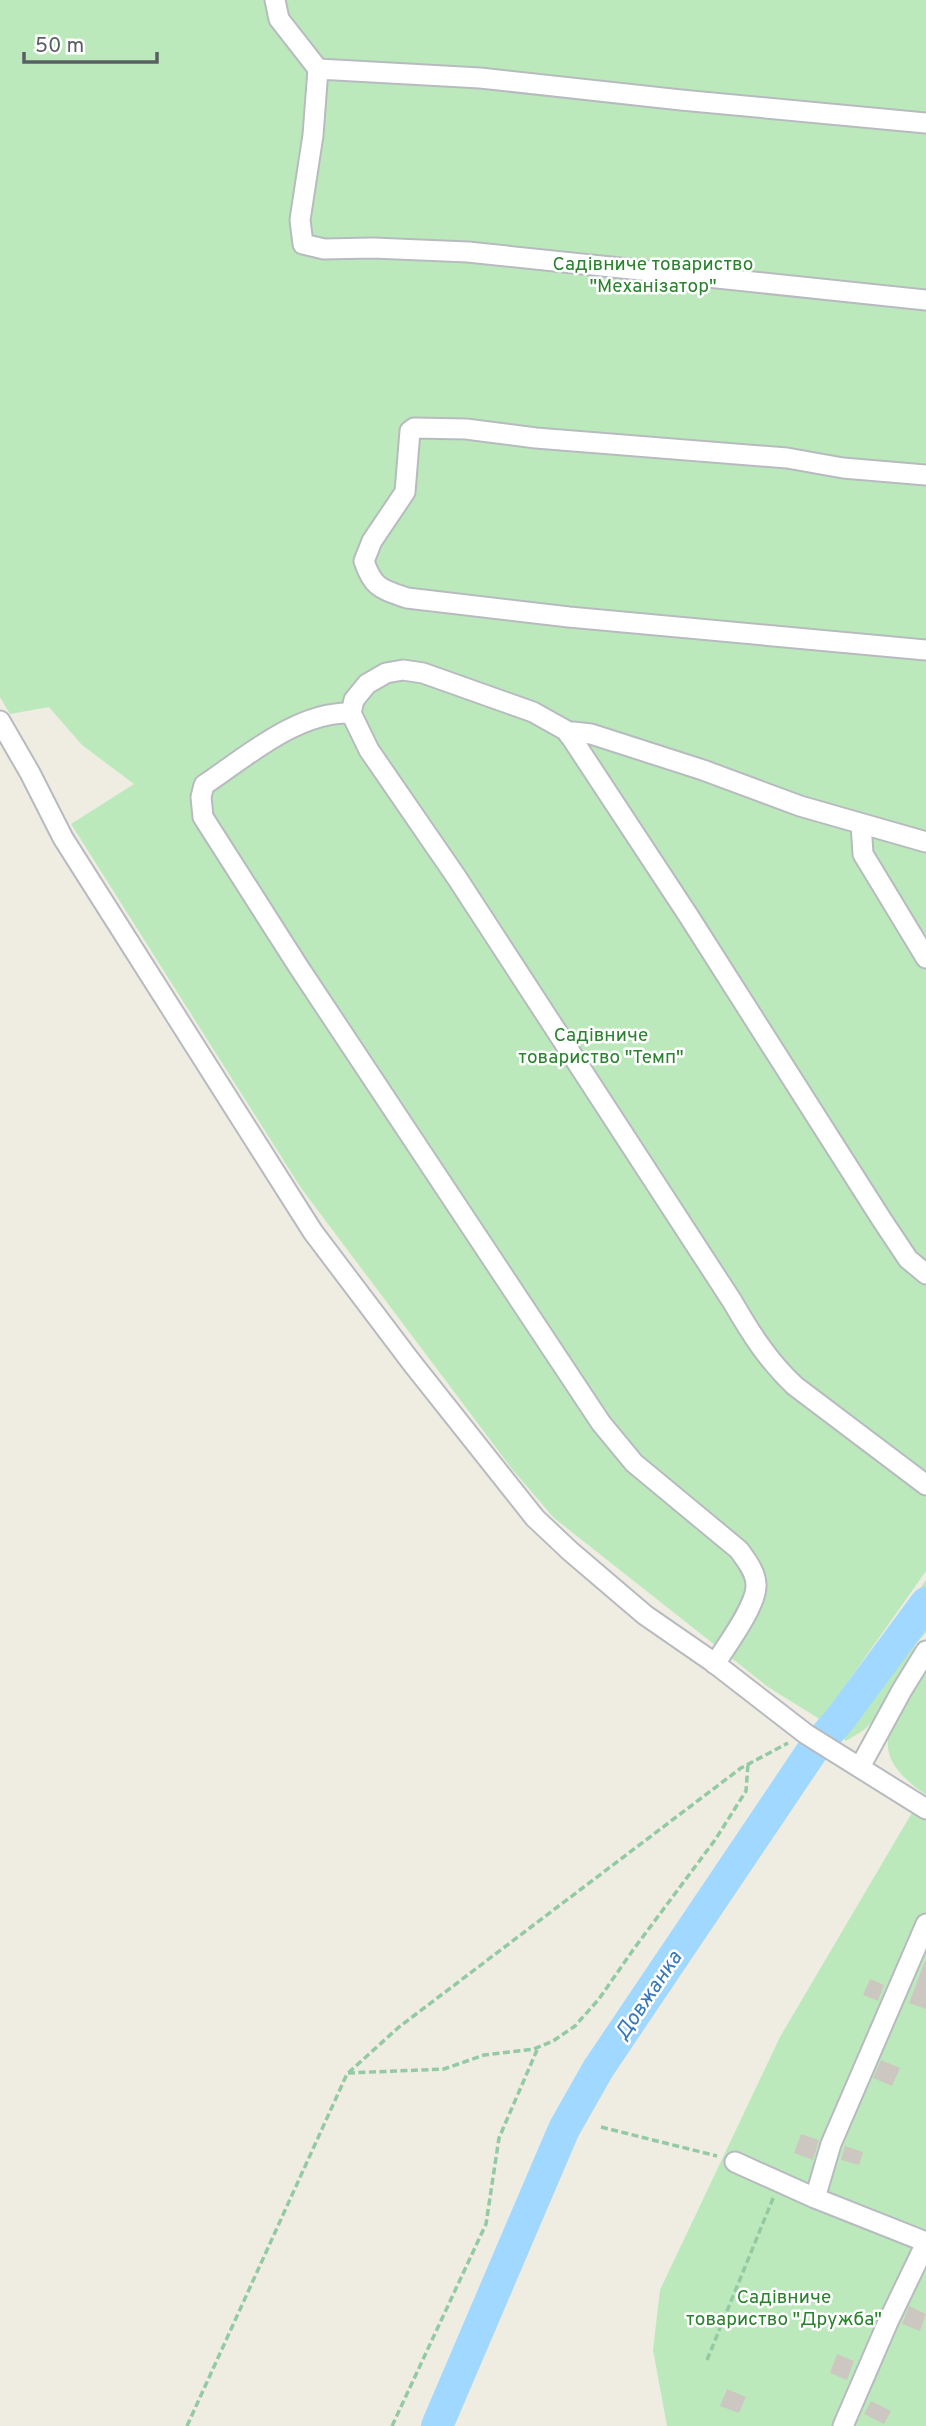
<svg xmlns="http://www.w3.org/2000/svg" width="926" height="2426" font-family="Overpass,sans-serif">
  <rect width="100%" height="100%" fill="#efece2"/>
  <g fill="#bce9bb">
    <polygon points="0,0 926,0 926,1571 821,1720 768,1687 554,1518 512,1469 301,1188 71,824 134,784 82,745 49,707 10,714 0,697"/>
    <polygon points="926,1580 926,1632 915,1645 912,1661 881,1713 864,1730 846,1741 828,1723 834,1710 850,1696 901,1625 911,1601"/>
    <path d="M926 1667V1795C859 1749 894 1722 926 1667Z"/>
    <polygon points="913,1811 926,1819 926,2426 667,2426 653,2350 660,2290 780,2037"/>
  </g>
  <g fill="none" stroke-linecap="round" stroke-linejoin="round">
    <polyline stroke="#a1d8ff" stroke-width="32" points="437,2426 564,2129 598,2069 812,1751 841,1718 926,1603"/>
  </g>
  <g fill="#ccc8c1">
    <polygon points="925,1961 926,1961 926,2009 909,2003"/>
    <polygon points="870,1979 884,1985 878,2001 863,1995"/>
    <polygon points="881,2060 900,2068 892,2086 873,2078"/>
    <polygon points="801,2134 819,2140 813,2160 794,2153"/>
    <polygon points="845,2146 863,2152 859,2165 841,2160"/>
    <polygon points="909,2306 926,2314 920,2331 902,2324"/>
    <polygon points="837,2354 854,2361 847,2380 830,2373"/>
    <polygon points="727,2389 746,2397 739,2413 720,2406"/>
    <polygon points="871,2401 891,2411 884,2424 864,2414"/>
  </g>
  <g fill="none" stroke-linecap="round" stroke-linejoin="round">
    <g stroke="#b7bbc0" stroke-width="23">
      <g id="minor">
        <polyline points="275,0 279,19 318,69"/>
        <polyline points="926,123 681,100 480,78 318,69 313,135 300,220 303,244 324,249 373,248 468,252 926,300"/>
        <path d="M926 475 843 468 787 458 536 438 466 429 414 428 410 431 405 492 372 541 364 561C373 588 381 589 407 598L569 617 926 650"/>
        <path d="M351 713C298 711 246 757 204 785L201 797 203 817 298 966 601 1423 634 1463 739 1550C746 1560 756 1572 756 1585 757 1605 726 1646 715 1664"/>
        <polyline points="0,721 30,773 63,838 313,1232 412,1363 535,1518 570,1551 645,1615 713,1662 806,1734 926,1809"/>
        <polyline points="569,735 573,732 591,734 703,770 800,806 926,842"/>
        <polyline points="861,824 863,854 926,958"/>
        <path d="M926 1274 908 1259 882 1220 688 915 567 731 533 712 423 673 403 670 386 673 367 684 354 700 351 713 369 750 457 878 732 1301C750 1332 768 1361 795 1386L926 1485"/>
        <polyline points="860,1767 902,1690 926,1651"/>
        <polyline points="735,2162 815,2198 926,2242"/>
        <polyline points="815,2198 831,2144 926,1924"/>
        <polyline points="843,2426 888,2322 926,2243"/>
      </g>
    </g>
    <g stroke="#94caa3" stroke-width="3.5" stroke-dasharray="7 3.5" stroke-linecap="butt">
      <polyline points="348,2073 444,2069 484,2055 534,2049 553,2041 575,2026 599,1999 633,1950 715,1840 746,1791 748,1764"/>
      <polyline points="601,2127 717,2156"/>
      <polyline points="707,2360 774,2196"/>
      <polyline points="187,2426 347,2074 399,2027 741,1768 788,1743"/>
      <polyline points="392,2426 486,2224 499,2138 537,2050"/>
    </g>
    <use href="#minor" stroke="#fff" stroke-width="19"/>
  </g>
  <g text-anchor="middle" stroke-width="5" stroke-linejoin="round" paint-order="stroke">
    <g font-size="19" fill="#2b822e" stroke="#fff">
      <text x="653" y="270">Садівниче товариство<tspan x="653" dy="22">"Механізатор"</tspan></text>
      <text x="601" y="1041">Садівниче<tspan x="601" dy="22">товариство "Темп"</tspan></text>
      <text x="784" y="2303">Садівниче<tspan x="784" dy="22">товариство "Дружба"</tspan></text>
    </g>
    <g font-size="21" font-style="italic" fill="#3478bb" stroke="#fff">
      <text transform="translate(648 1995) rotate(-56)" y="7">Довжанка</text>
    </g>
  </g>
  <path d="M24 52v10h133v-10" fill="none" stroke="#5a5f64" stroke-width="3.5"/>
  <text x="35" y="52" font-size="21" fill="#5a5f64" stroke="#ffffff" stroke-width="5" paint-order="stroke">50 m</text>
</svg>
